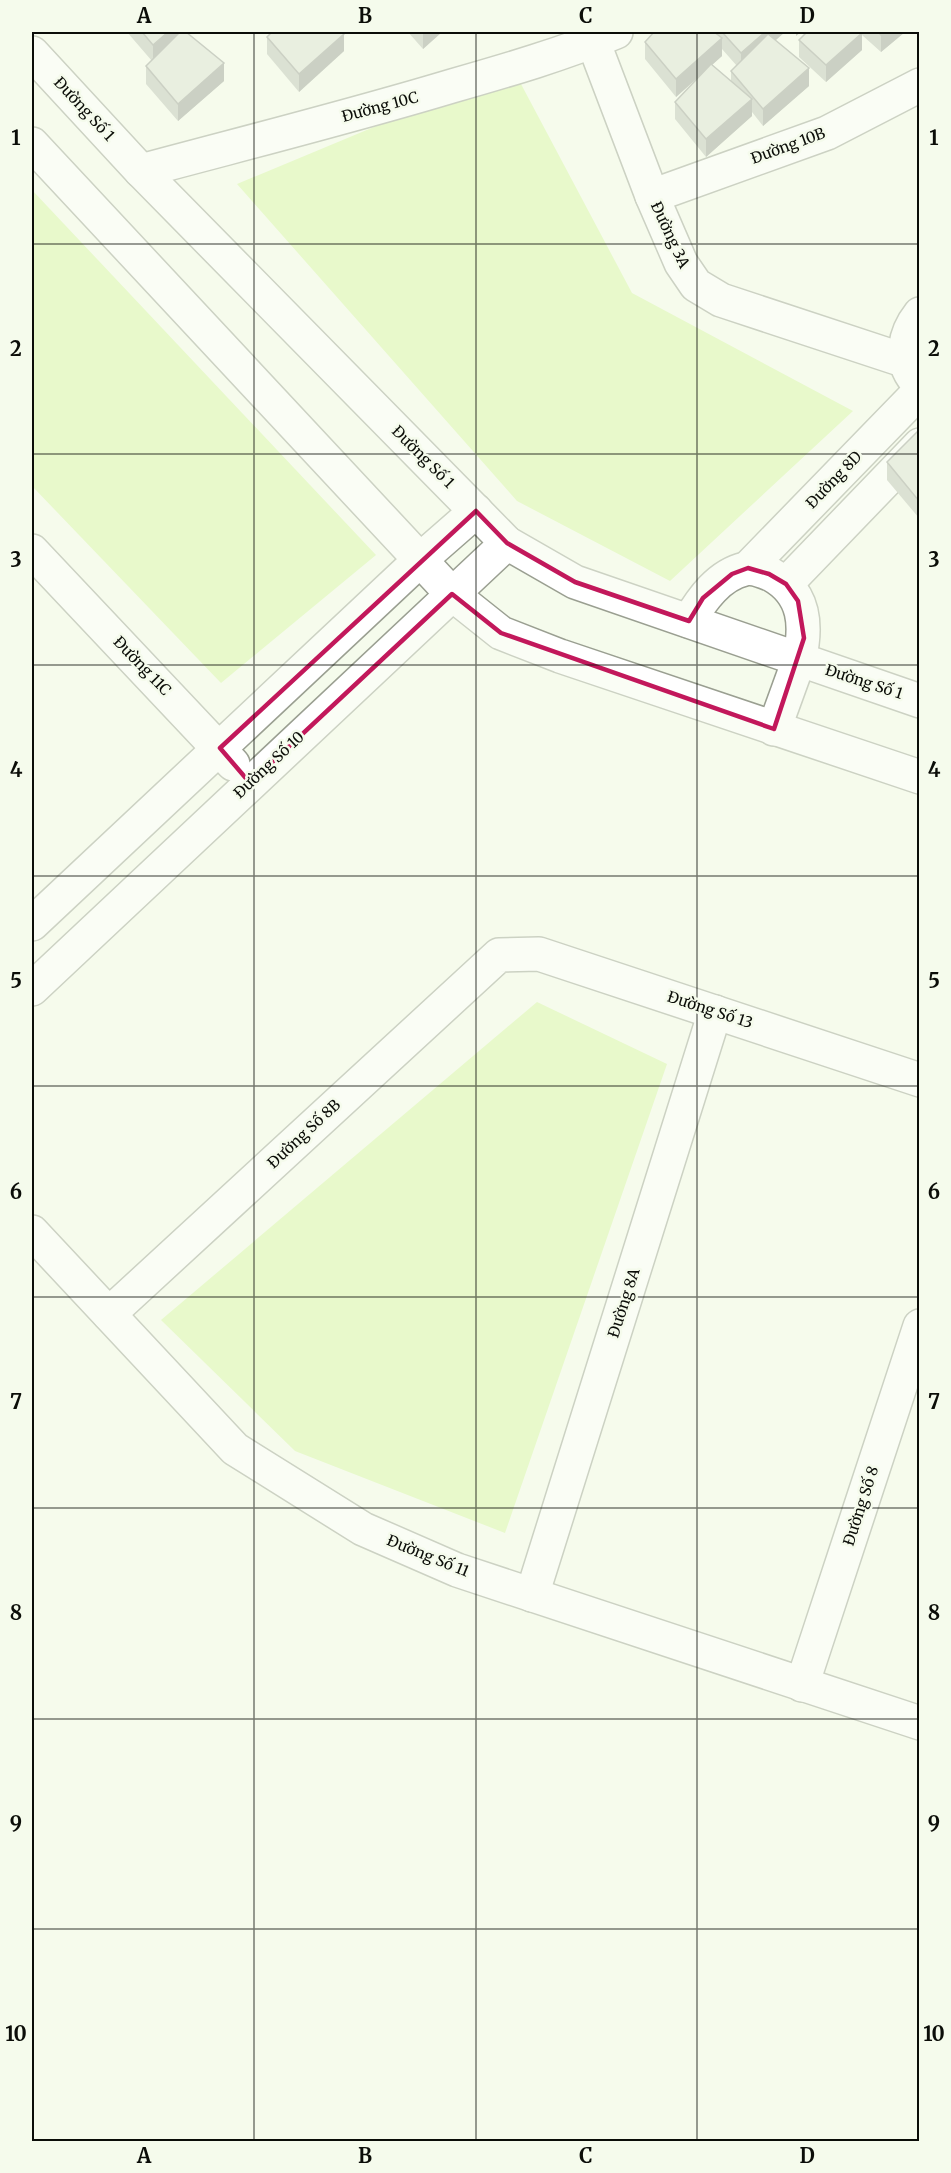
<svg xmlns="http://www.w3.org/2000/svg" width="951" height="2173" font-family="Merriweather,serif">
  <rect width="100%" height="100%" fill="#f5fbec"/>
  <g fill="#d7f6a2">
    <polygon points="513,69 632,293 853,411 670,581 517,501 237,184"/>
    <polygon points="32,190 376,555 221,683 32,486"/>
    <polygon points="537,1002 667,1064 505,1533 295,1451 161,1320"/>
  </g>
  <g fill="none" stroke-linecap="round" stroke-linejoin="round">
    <g stroke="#9a9f91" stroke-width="36">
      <g id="minor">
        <polyline points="593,41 652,196 681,263 696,285 721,300 906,361"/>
        <path d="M141 171C245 143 349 117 452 86 508 70 563 54 616 32"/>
        <polyline points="652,196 827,133 920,85"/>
        <path d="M916 381C898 360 905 333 920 314"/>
        <polyline points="32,551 233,764"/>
        <polyline points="748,568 920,391"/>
        <polyline points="786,584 920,445"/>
        <path d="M689 621C702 599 719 575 745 569 753 567 765 572 772 575 806 594 807 627 799 660"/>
        <polyline points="32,924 420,560 476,511"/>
        <polyline points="32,989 507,543"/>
        <polyline points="32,1232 235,1449 363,1529 457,1570 920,1723"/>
        <polyline points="109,1314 499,955 539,954 920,1080"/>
        <polyline points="532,1595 715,1012"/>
        <polyline points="802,1685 920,1326"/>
      </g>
    </g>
    <g stroke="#9a9f91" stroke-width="36">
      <g id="tertiary">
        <polyline points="32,53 141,171 507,543 575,582 920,701"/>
        <polyline points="32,144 452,594 501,633 560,656 920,777"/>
        <polyline points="774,729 799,660"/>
      </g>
    </g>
    <use href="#minor" stroke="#fff" stroke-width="33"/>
    <use href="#tertiary" stroke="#fff" stroke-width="33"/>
  </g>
  <g fill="#bbc0b3" fill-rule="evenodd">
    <polygon points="127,32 187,32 224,81 178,121 146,84 146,66 152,61"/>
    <polygon points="271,32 342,32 344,51 299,92 267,54 267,37"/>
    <polygon points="408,32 442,32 423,49"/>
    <path d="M654 32H785L775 40 809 86 763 126 752 112V116L706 157 675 119V102L702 74 676 97 645 59V42ZM722 49 737 66 731 71V81L712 65 722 56Z"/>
    <polygon points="807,32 905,32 881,52 862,35 862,50 826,82 799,57 799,40"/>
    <polygon points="920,429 919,518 887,480 887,462"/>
  </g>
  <g fill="#989c92">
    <polygon points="168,32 187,32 153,62 153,45"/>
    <polygon points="423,32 442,32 423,49"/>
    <polygon points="765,32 785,32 741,71 741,53"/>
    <polygon points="796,32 801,32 796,36"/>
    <polygon points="885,32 905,32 881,52 881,35"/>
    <polygon points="862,33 862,50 826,82 826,65"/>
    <polygon points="344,34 344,51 299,92 299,74"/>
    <polygon points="722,38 722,56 676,97 676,79"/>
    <polygon points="224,63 224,81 178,121 178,104"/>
    <polygon points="809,68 809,86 763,126 763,109"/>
    <polygon points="752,99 752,116 706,157 706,139"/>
  </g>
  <g fill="#d9dfd0" stroke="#989c92" stroke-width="1.5">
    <polygon points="142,32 168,32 153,45"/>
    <polygon points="180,32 186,32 224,63 178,104 146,66"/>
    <polygon points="272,32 342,32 344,34 299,74 267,37"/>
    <polygon points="654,32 714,32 722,38 676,79 645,42"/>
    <polygon points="722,32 765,32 741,53"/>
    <polygon points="807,32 861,32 862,33 826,65 799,40"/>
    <polygon points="878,32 885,32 881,35"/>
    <polygon points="768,34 809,68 763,109 731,71"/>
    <polygon points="711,64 752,99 706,139 675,102"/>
    <polygon points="920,429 920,500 919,501 887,462"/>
  </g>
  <path d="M0 0H951V2173H0ZM476 511 507 543 575 582 689 621 703 598 732 574 748 568 769 574 786 584 798 601 804 638 774 729 501 633 452 594 250 783 220 748Z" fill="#f5fbec" fill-opacity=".55" fill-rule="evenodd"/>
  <path fill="none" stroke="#c2185b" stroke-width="4.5" stroke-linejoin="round" d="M476 511 507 543 575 582 689 621 703 598 732 574 748 568 769 574 786 584 798 601 804 638 774 729 501 633 452 594 250 783 220 748Z"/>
  <path fill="none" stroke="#0b0d08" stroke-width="1.5" stroke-opacity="0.55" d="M254 32V2142M476 32V2142M697 32V2142M32 244H920M32 454H920M32 665H920M32 876H920M32 1086H920M32 1297H920M32 1508H920M32 1719H920M32 1929H920"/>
  <g text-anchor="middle" stroke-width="5" stroke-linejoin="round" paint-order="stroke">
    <g font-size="15" fill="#0b0d08" stroke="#f5fbec">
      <text transform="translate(380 107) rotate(-15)" y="5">Đường 10C</text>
      <text transform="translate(84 109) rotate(47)" y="5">Đường Số 1</text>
      <text transform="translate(788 146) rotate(-20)" y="5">Đường 10B</text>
      <text transform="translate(670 235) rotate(65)" y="5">Đường 3A</text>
      <text transform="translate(423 457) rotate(45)" y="5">Đường Số 1</text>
      <text transform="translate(834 480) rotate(-46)" y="5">Đường 8D</text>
      <text transform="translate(142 666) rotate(46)" y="5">Đường 11C</text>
      <text transform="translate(864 682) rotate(18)" y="5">Đường Số 1</text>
      <text transform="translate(269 765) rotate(-43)" y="5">Đường Số 10</text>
      <text transform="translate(710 1010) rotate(18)" y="5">Đường Số 13</text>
      <text transform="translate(304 1134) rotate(-43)" y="5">Đường Số 8B</text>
      <text transform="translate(624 1303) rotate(-72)" y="5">Đường 8A</text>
      <text transform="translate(861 1506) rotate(-72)" y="5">Đường Số 8</text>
      <text transform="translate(428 1556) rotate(22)" y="5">Đường Số 11</text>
    </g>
  </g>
  <rect width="951" height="2173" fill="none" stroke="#f5fbec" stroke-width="66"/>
  <rect x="33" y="33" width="885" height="2107" fill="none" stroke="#0b0d08" stroke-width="2"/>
  <g font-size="20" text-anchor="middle" font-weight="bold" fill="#0b0d08">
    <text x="144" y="23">A</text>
    <text x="365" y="23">B</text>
    <text x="586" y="23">C</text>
    <text x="807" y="23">D</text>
    <text x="16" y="145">1</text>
    <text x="934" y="145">1</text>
    <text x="16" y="356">2</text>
    <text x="934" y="356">2</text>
    <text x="16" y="567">3</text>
    <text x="934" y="567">3</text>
    <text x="16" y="777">4</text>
    <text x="934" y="777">4</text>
    <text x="16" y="988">5</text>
    <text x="934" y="988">5</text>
    <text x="16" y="1199">6</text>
    <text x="934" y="1199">6</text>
    <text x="16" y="1409">7</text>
    <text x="934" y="1409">7</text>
    <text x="16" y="1620">8</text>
    <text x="934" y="1620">8</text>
    <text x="16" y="1831">9</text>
    <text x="934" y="1831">9</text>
    <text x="16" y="2041">10</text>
    <text x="934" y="2041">10</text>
    <text x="144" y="2163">A</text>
    <text x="365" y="2163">B</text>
    <text x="586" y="2163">C</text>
    <text x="807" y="2163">D</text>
  </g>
</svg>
